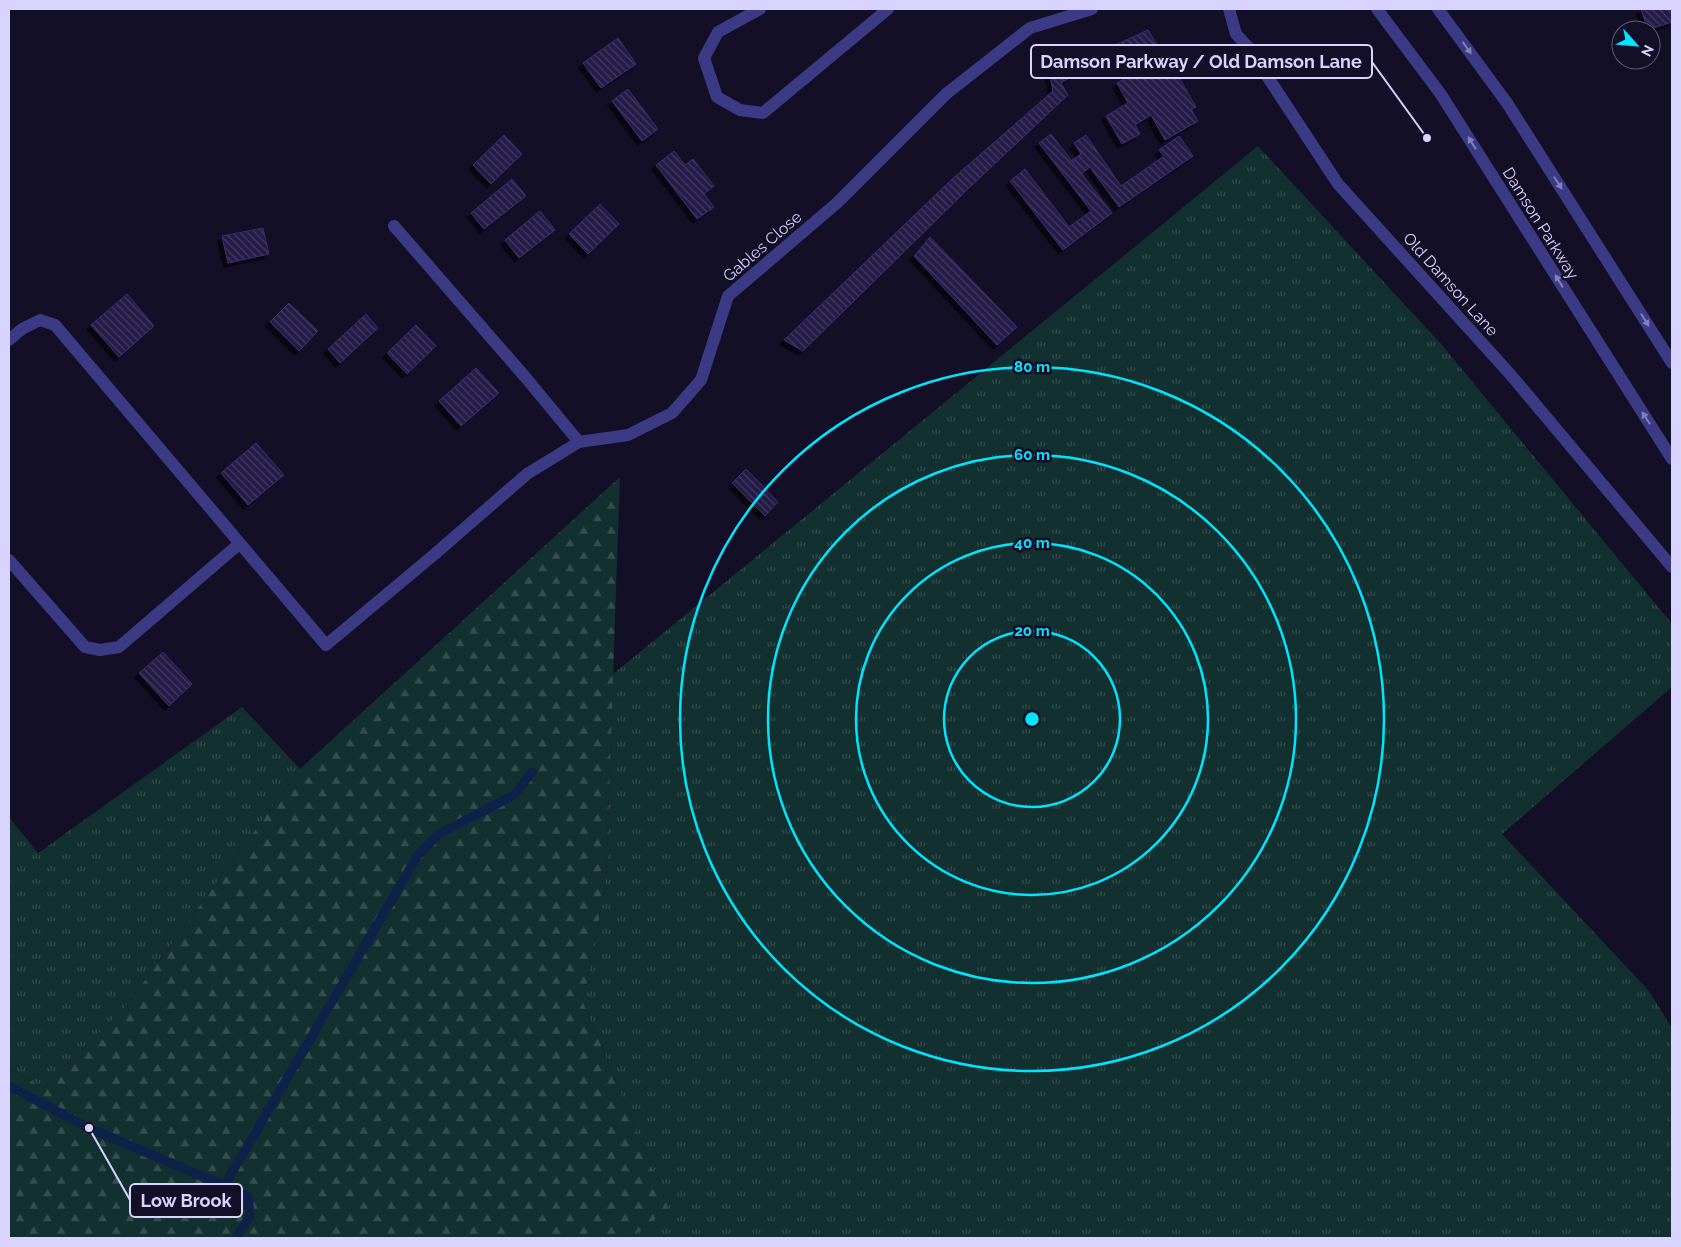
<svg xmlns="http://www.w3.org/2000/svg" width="1681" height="1247" font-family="Raleway,sans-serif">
  <defs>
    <pattern id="grass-tufts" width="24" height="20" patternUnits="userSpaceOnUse" patternTransform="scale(1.25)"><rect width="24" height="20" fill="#12302f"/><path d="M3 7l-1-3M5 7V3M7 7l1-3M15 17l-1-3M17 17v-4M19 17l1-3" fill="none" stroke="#344d4e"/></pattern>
    <pattern id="forest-firs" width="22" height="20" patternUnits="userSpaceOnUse" patternTransform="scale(1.25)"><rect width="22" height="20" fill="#12302f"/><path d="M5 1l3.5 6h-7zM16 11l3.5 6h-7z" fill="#344d4e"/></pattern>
    <pattern id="building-back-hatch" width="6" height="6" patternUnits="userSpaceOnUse" patternTransform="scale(1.25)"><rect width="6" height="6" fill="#241b47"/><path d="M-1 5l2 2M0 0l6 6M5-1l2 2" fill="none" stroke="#433b63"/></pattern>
    <filter id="shadow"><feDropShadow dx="-4.5" dy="4.5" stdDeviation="0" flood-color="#0009"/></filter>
  </defs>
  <rect width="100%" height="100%" fill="#130f26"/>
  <g fill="url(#grass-tufts)">
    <polygon points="1258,146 1442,345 1672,624 1672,687 1502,834 1649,991 1672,1028 1672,1238 630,1238 669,1209 583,1002 606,882 613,674"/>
    <polygon points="242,707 300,769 126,1006 43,1088 9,1068 9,817 38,853"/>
  </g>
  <polygon fill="url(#forest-firs)" points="620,477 606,882 583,1002 669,1209 630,1238 9,1238 9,1068 43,1088 126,1006 300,769"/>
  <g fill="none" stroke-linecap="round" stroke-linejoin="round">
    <g stroke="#0c2248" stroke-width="9">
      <polyline points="9,1086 89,1128 248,1196 250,1216 236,1238"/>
      <polyline points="224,1186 418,855 439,834 514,795 532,772"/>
    </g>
  </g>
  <g fill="url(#building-back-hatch)" stroke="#3b2d73" filter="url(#shadow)">
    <polygon points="1641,9 1672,9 1672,22 1648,30"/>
    <polygon points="1148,30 1157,45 1127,65 1118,49 1061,83 1068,95 968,189 803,351 784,340 951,180 1053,91 1050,75"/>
    <polygon points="618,38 636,64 601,88 583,63"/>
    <polygon points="1166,55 1196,107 1191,109 1198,121 1165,140 1151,115 1135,125 1140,134 1122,144 1106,116 1128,103 1117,83"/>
    <polygon points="628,89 658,129 642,141 612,101"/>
    <polygon points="1051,134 1112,213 1063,250 1010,181 1025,169 1069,227 1091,211 1039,143"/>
    <polygon points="504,135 522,154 491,184 473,165"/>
    <polygon points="1086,135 1121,186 1164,156 1159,150 1179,136 1193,156 1119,207 1090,167 1081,174 1072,160 1081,154 1074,143"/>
    <polygon points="674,151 685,165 693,159 714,186 704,194 714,207 697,219 656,165"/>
    <polygon points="512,179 526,196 484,229 471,213"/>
    <polygon points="600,204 619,224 588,254 569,234"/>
    <polygon points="540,211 555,230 519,258 505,240"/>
    <polygon points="263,228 269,254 228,263 222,236"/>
    <polygon points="930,237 1017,327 997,345 914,256"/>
    <polygon points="127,294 154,326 119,357 91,325"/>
    <polygon points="289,303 318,331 299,351 270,322"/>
    <polygon points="366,314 378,328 340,363 328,349"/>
    <polygon points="416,325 436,346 407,374 387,353"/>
    <polygon points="476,368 499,393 461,426 439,401"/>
    <polygon points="256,443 284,475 248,505 221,473"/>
    <polygon points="746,469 778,502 765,516 732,483"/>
    <polygon points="163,652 192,684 169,706 139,673"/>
  </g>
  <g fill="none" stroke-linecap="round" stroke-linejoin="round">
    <g stroke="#3d3a85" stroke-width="12">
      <polyline points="760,9 718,32 704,58 717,97 740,110 763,113 888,9"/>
      <polyline points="394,226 526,378 579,442"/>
      <polyline points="9,340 22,329 40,320 55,325 326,645 436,553"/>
      <polyline points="9,560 85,647 100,650 119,647 239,544"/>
    </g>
    <g stroke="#3d3a85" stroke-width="12">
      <polyline points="1229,9 1236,34 1248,47 1338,184 1510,374 1672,567"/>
      <polyline points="436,553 527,474 579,442 628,435 672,413 701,380 728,296 837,203 946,94 1030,28 1092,9"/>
    </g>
    <g stroke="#3d3a85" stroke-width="12">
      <polyline points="1377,9 1440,93 1672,459"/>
      <polyline points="1438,9 1507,103 1672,363"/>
    </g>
  </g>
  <defs><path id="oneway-solid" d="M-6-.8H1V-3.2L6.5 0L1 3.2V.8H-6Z" transform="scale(1.25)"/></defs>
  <g fill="#837fbc">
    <use href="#oneway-solid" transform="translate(1467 48) rotate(54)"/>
    <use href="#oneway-solid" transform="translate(1472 143) rotate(-122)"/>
    <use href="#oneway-solid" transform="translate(1558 183) rotate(57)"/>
    <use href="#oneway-solid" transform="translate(1559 281) rotate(-122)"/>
    <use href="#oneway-solid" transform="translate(1645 320) rotate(58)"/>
    <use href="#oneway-solid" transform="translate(1646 418) rotate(-123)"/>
  </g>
  <g fill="none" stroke="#00e5ff" stroke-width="2.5">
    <circle cx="1032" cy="719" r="88"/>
    <circle cx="1032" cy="719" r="176"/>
    <circle cx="1032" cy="719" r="264"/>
    <circle cx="1032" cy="719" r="352"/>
  </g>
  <g text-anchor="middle" stroke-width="5" stroke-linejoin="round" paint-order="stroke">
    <g font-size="16" fill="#d9d4ff" stroke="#130f26">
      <text transform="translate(1541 223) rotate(58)" y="6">Damson Parkway</text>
      <text transform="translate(762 246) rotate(-41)" y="6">Gables Close</text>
      <text transform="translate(1451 284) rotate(48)" y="6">Old Damson Lane</text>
    </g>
  </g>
  <circle cx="1032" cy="719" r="8" fill="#00e5ff" stroke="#130f26" stroke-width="2.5"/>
  <g font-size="15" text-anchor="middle" font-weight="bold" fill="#00e5ff" stroke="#130f26" stroke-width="5" stroke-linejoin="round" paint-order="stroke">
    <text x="1032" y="372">80 m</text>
    <text x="1032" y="460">60 m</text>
    <text x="1032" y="548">40 m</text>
    <text x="1032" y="636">20 m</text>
  </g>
  <path fill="none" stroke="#d9d4ff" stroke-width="2" d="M1427 138L1372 62M89 1128L130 1200"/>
  <g fill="#d9d4ff" stroke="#130f26" stroke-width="2">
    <circle cx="1427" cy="138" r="5"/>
    <circle cx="89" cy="1128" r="5"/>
  </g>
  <g fill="#130f26" stroke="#d9d4ff" stroke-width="2">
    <rect x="1031" y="45" width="341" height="33" rx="5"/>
    <rect x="130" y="1184" width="112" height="33" rx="5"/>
  </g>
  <g font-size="18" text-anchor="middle" font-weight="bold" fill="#d9d4ff">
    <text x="1201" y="68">Damson Parkway / Old Damson Lane</text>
    <text x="186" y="1207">Low Brook</text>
  </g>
  <rect width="1681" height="1247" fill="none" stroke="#d9d4ff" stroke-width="20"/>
  <g transform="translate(1636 45) rotate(117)"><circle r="24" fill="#130f26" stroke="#625e7d"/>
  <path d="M0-4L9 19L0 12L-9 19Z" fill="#00e5ff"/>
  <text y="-8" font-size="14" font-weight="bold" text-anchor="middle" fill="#d9d4ff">N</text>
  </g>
</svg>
